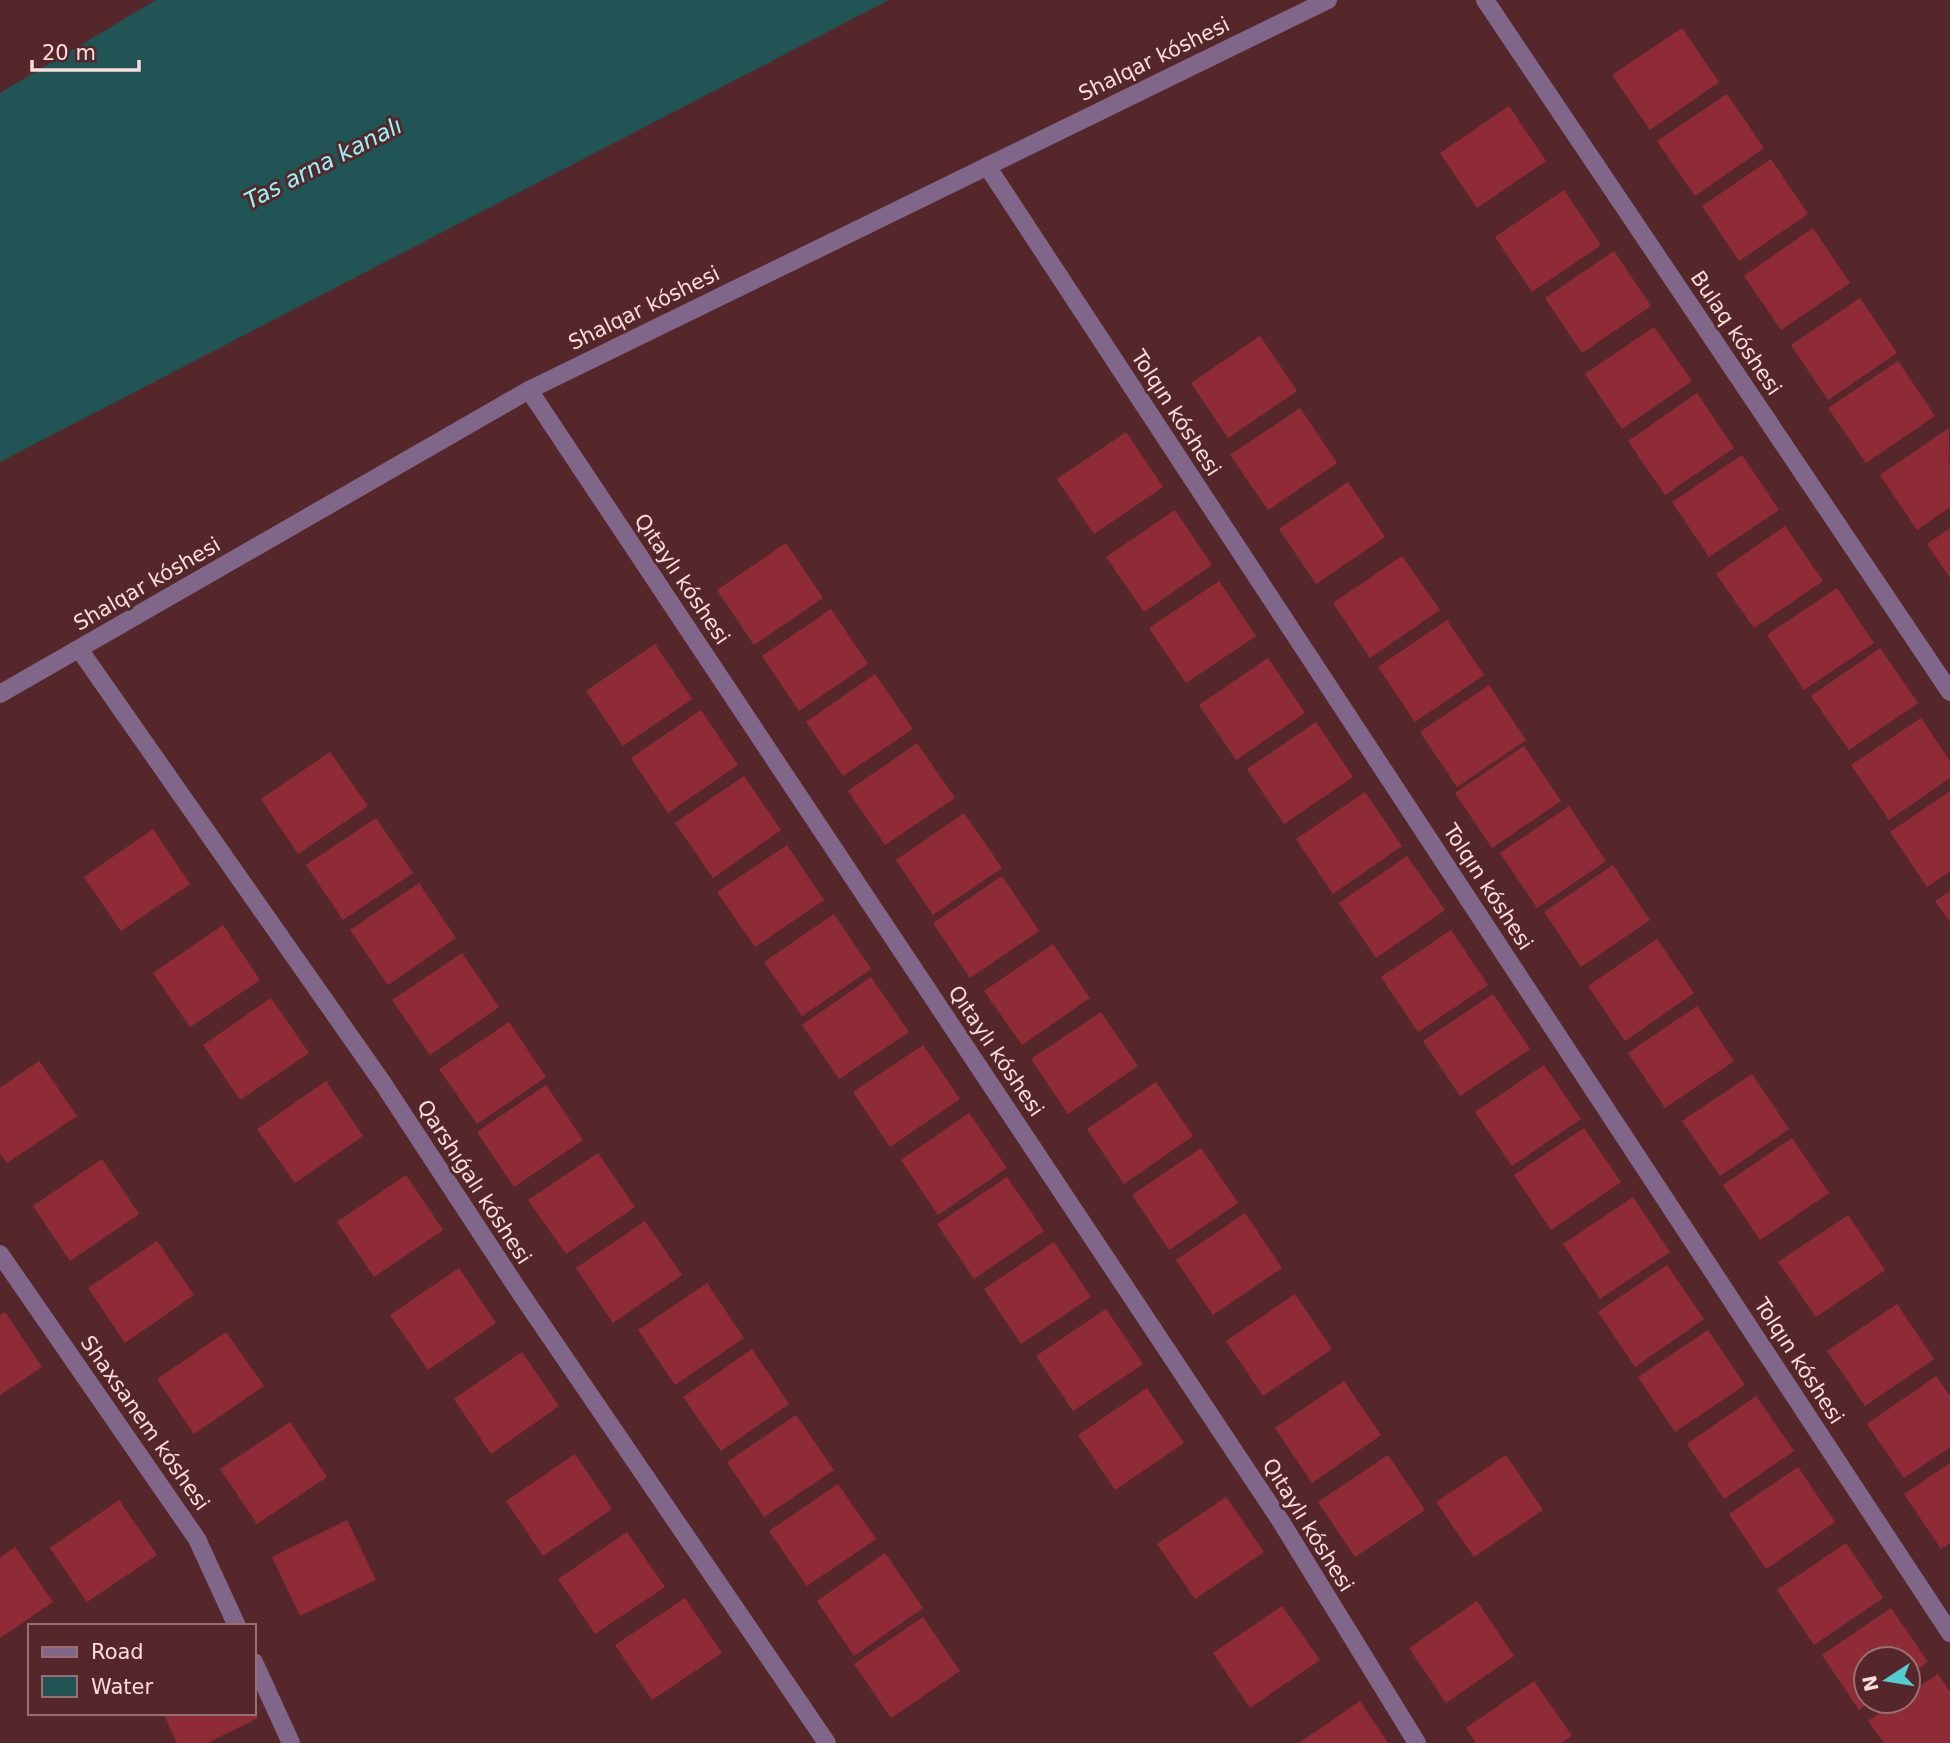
<svg xmlns="http://www.w3.org/2000/svg" width="1950" height="1743" font-family="'DejaVu Sans',sans-serif">
  <rect width="100%" height="100%" fill="#56272a"/>
  <polygon fill="#215455" points="156,0 889,0 0,462 0,93"/>
  <g fill="#8f2b37">
    <polygon points="1682,28 1719,82 1650,130 1612,75"/>
    <polygon points="1727,94 1764,148 1695,196 1657,141"/>
    <polygon points="1509,106 1546,161 1477,208 1440,153"/>
    <polygon points="1771,159 1808,214 1739,261 1702,206"/>
    <polygon points="1564,190 1601,245 1532,292 1495,237"/>
    <polygon points="1813,228 1850,283 1781,330 1744,276"/>
    <polygon points="1614,251 1651,306 1582,353 1545,298"/>
    <polygon points="1860,298 1897,353 1828,400 1791,345"/>
    <polygon points="1654,327 1692,381 1622,429 1585,374"/>
    <polygon points="1260,336 1297,391 1228,438 1191,383"/>
    <polygon points="1898,361 1935,416 1866,463 1828,408"/>
    <polygon points="1697,393 1734,448 1665,495 1628,441"/>
    <polygon points="1300,408 1337,463 1268,510 1230,455"/>
    <polygon points="1949,428 1950,507 1917,530 1880,475"/>
    <polygon points="1126,432 1163,487 1094,534 1057,479"/>
    <polygon points="1742,455 1779,510 1709,557 1672,502"/>
    <polygon points="1348,482 1385,537 1316,584 1279,529"/>
    <polygon points="1175,510 1212,565 1144,612 1106,557"/>
    <polygon points="1785,526 1823,581 1754,628 1716,574"/>
    <polygon points="1950,528 1950,578 1927,544"/>
    <polygon points="786,543 823,598 754,645 717,590"/>
    <polygon points="1402,556 1440,610 1370,658 1333,603"/>
    <polygon points="1219,581 1256,636 1186,683 1149,628"/>
    <polygon points="1837,588 1874,643 1804,690 1767,635"/>
    <polygon points="831,609 868,664 799,711 762,656"/>
    <polygon points="1447,620 1484,675 1415,722 1378,667"/>
    <polygon points="655,644 692,699 623,746 586,691"/>
    <polygon points="1880,648 1918,703 1849,750 1811,696"/>
    <polygon points="1268,658 1305,713 1236,760 1199,705"/>
    <polygon points="875,674 913,729 843,776 806,722"/>
    <polygon points="1489,685 1526,740 1457,787 1420,732"/>
    <polygon points="701,710 738,765 668,813 631,758"/>
    <polygon points="1921,718 1950,761 1950,778 1889,820 1851,765"/>
    <polygon points="1316,722 1353,777 1284,824 1247,769"/>
    <polygon points="917,743 955,798 885,845 848,791"/>
    <polygon points="1524,746 1561,801 1492,848 1455,793"/>
    <polygon points="330,752 368,806 298,854 261,799"/>
    <polygon points="744,776 781,830 713,878 675,823"/>
    <polygon points="1950,791 1950,871 1927,887 1890,832"/>
    <polygon points="1365,792 1402,846 1333,894 1296,839"/>
    <polygon points="1569,806 1606,861 1537,908 1500,853"/>
    <polygon points="964,813 1002,868 933,915 896,860"/>
    <polygon points="376,818 413,873 343,920 306,865"/>
    <polygon points="153,829 190,884 121,931 84,877"/>
    <polygon points="787,845 824,900 755,947 717,892"/>
    <polygon points="1407,856 1445,910 1376,958 1339,903"/>
    <polygon points="1613,865 1650,920 1581,967 1544,912"/>
    <polygon points="1002,876 1039,931 970,978 933,923"/>
    <polygon points="419,883 456,938 388,985 350,930"/>
    <polygon points="1950,891 1950,922 1935,901"/>
    <polygon points="834,914 871,969 802,1016 764,962"/>
    <polygon points="223,925 260,980 190,1027 153,973"/>
    <polygon points="1451,930 1488,985 1418,1032 1381,977"/>
    <polygon points="1657,939 1694,993 1625,1041 1588,986"/>
    <polygon points="1053,944 1090,998 1022,1045 984,991"/>
    <polygon points="462,953 499,1007 430,1055 392,1000"/>
    <polygon points="871,977 909,1032 839,1079 802,1025"/>
    <polygon points="1493,994 1530,1049 1460,1096 1423,1041"/>
    <polygon points="271,998 309,1053 240,1100 203,1045"/>
    <polygon points="1697,1006 1734,1061 1665,1108 1628,1053"/>
    <polygon points="1101,1012 1138,1066 1068,1114 1031,1059"/>
    <polygon points="509,1022 546,1077 477,1124 439,1069"/>
    <polygon points="923,1045 960,1099 890,1147 853,1092"/>
    <polygon points="39,1061 77,1116 7,1163 0,1153 0,1088"/>
    <polygon points="1544,1065 1581,1119 1512,1166 1475,1112"/>
    <polygon points="1752,1074 1789,1129 1720,1176 1682,1121"/>
    <polygon points="326,1081 363,1136 295,1183 257,1129"/>
    <polygon points="1156,1082 1193,1136 1124,1184 1087,1129"/>
    <polygon points="546,1085 583,1140 514,1187 477,1132"/>
    <polygon points="969,1113 1007,1168 938,1215 901,1160"/>
    <polygon points="1584,1128 1621,1182 1551,1230 1514,1175"/>
    <polygon points="1792,1138 1829,1193 1760,1240 1723,1185"/>
    <polygon points="1201,1148 1238,1203 1169,1250 1132,1195"/>
    <polygon points="598,1153 635,1207 566,1254 528,1200"/>
    <polygon points="102,1159 139,1214 70,1261 33,1206"/>
    <polygon points="406,1175 443,1230 374,1277 337,1222"/>
    <polygon points="1007,1177 1044,1231 974,1279 937,1224"/>
    <polygon points="1633,1197 1670,1252 1600,1299 1563,1244"/>
    <polygon points="1245,1213 1282,1268 1213,1315 1176,1260"/>
    <polygon points="1848,1215 1885,1270 1816,1317 1778,1262"/>
    <polygon points="645,1221 682,1275 613,1323 576,1268"/>
    <polygon points="157,1241 194,1295 125,1343 88,1288"/>
    <polygon points="1054,1242 1091,1297 1021,1344 984,1289"/>
    <polygon points="1667,1265 1704,1319 1635,1367 1598,1312"/>
    <polygon points="459,1268 496,1323 428,1370 390,1315"/>
    <polygon points="707,1283 744,1338 675,1385 638,1330"/>
    <polygon points="1295,1294 1332,1349 1263,1396 1226,1341"/>
    <polygon points="1897,1304 1934,1359 1865,1406 1827,1351"/>
    <polygon points="1106,1309 1143,1364 1073,1411 1036,1356"/>
    <polygon points="5,1312 42,1367 0,1395 0,1315"/>
    <polygon points="1708,1330 1745,1385 1675,1432 1638,1377"/>
    <polygon points="226,1332 264,1386 194,1434 157,1379"/>
    <polygon points="752,1349 789,1404 721,1451 683,1397"/>
    <polygon points="522,1352 559,1406 491,1454 454,1399"/>
    <polygon points="1936,1376 1950,1396 1950,1447 1904,1478 1867,1424"/>
    <polygon points="1344,1381 1381,1435 1312,1483 1275,1428"/>
    <polygon points="1147,1388 1184,1443 1115,1490 1078,1435"/>
    <polygon points="1756,1396 1794,1451 1724,1499 1687,1444"/>
    <polygon points="796,1415 834,1470 764,1517 727,1462"/>
    <polygon points="290,1422 327,1477 257,1524 220,1469"/>
    <polygon points="575,1454 612,1509 543,1556 506,1501"/>
    <polygon points="1388,1455 1425,1510 1355,1557 1318,1502"/>
    <polygon points="1506,1455 1543,1510 1474,1557 1436,1502"/>
    <polygon points="1950,1463 1950,1543 1941,1549 1904,1494"/>
    <polygon points="1798,1467 1835,1522 1766,1569 1729,1514"/>
    <polygon points="838,1484 876,1539 807,1586 769,1531"/>
    <polygon points="1226,1497 1264,1552 1195,1599 1157,1544"/>
    <polygon points="119,1500 157,1555 87,1602 50,1548"/>
    <polygon points="347,1520 376,1580 300,1616 272,1557"/>
    <polygon points="627,1532 665,1587 595,1634 558,1579"/>
    <polygon points="1846,1543 1883,1598 1814,1645 1777,1590"/>
    <polygon points="15,1547 53,1602 0,1638 0,1558"/>
    <polygon points="885,1553 923,1608 854,1656 817,1601"/>
    <polygon points="685,1598 722,1653 652,1700 615,1645"/>
    <polygon points="1477,1601 1514,1656 1446,1703 1409,1648"/>
    <polygon points="1282,1606 1320,1660 1250,1708 1213,1653"/>
    <polygon points="1891,1608 1928,1662 1908,1676 1908,1659 1866,1659 1866,1701 1872,1701 1859,1710 1822,1655"/>
    <polygon points="923,1617 960,1671 891,1718 854,1664"/>
    <polygon points="1938,1674 1950,1692 1950,1743 1884,1743 1868,1721 1898,1701 1908,1701 1908,1694"/>
    <polygon points="1534,1681 1572,1736 1561,1743 1476,1743 1466,1728"/>
    <polygon points="1360,1701 1388,1743 1299,1743"/>
    <polygon points="163,1713 255,1713 258,1718 207,1743 177,1743"/>
  </g>
  <g fill="none" stroke-linecap="round" stroke-linejoin="round">
    <g stroke="#806789" stroke-width="18">
      <polyline points="1485,0 1950,692"/>
      <polyline points="987,166 1950,1633"/>
      <polyline points="529,390 1280,1520 1417,1743"/>
      <polyline points="79,649 382,1082 519,1291 827,1743"/>
      <polyline points="0,694 529,390 1328,0"/>
      <polyline points="0,1254 197,1539 237,1626"/>
      <polyline points="254,1662 291,1743"/>
    </g>
  </g>
  <g text-anchor="middle" stroke-width="6" stroke-linejoin="round" paint-order="stroke">
    <g font-size="21" fill="#fcdddd" stroke="#56272a">
      <text transform="translate(1154 59) rotate(-26)" y="7">Shalqar kóshesi</text>
      <text transform="translate(644 308) rotate(-26)" y="7">Shalqar kóshesi</text>
      <text transform="translate(1736 333) rotate(56)" y="7">Bulaq kóshesi</text>
      <text transform="translate(1176 413) rotate(57)" y="7">Tolqın kóshesi</text>
      <text transform="translate(682 579) rotate(56)" y="7">Qıtaylı kóshesi</text>
      <text transform="translate(147 584) rotate(-30)" y="7">Shalqar kóshesi</text>
      <text transform="translate(1488 887) rotate(57)" y="7">Tolqın kóshesi</text>
      <text transform="translate(996 1051) rotate(56)" y="7">Qıtaylı kóshesi</text>
      <text transform="translate(474 1182) rotate(57)" y="7">Qarshıǵalı kóshesi</text>
      <text transform="translate(1799 1361) rotate(57)" y="7">Tolqın kóshesi</text>
      <text transform="translate(145 1423) rotate(55)" y="7">Shaxsanem kóshesi</text>
      <text transform="translate(1308 1525) rotate(58)" y="7">Qıtaylı kóshesi</text>
    </g>
    <g font-size="23" font-style="italic" fill="#8ff8fb" stroke="#56272a">
      <text transform="translate(323 163) rotate(-27)" y="8">Tas arna kanalı</text>
    </g>
  </g>
  <rect x="28" y="1624" width="228" height="91" fill="#56272a" stroke="#987072" stroke-width="2"/>
  <rect x="42" y="1647" width="35" height="10" fill="#806789" stroke="#987072" stroke-width="2"/>
  <text x="91" y="1659" font-size="21" fill="#fcdddd">Road</text>
  <rect x="42" y="1676" width="35" height="21" fill="#215455" stroke="#987072" stroke-width="2"/>
  <text x="91" y="1694" font-size="21" fill="#fcdddd">Water</text>
  <g transform="translate(1887 1680) rotate(258)"><circle r="33" fill="#56272a" stroke="#987072" stroke-width="2"/>
  <path d="M0-5L12 26L0 18L-12 26Z" fill="#52cdd0"/>
  <text y="-10" font-size="19" font-weight="bold" text-anchor="middle" fill="#fcdddd">N</text>
  </g>
  <path d="M32 60v10h107v-10" fill="none" stroke="#fcdddd" stroke-width="3.5"/>
  <text x="42" y="60" font-size="21" fill="#fcdddd" stroke="#56272a" stroke-width="5" paint-order="stroke">20 m</text>
</svg>
